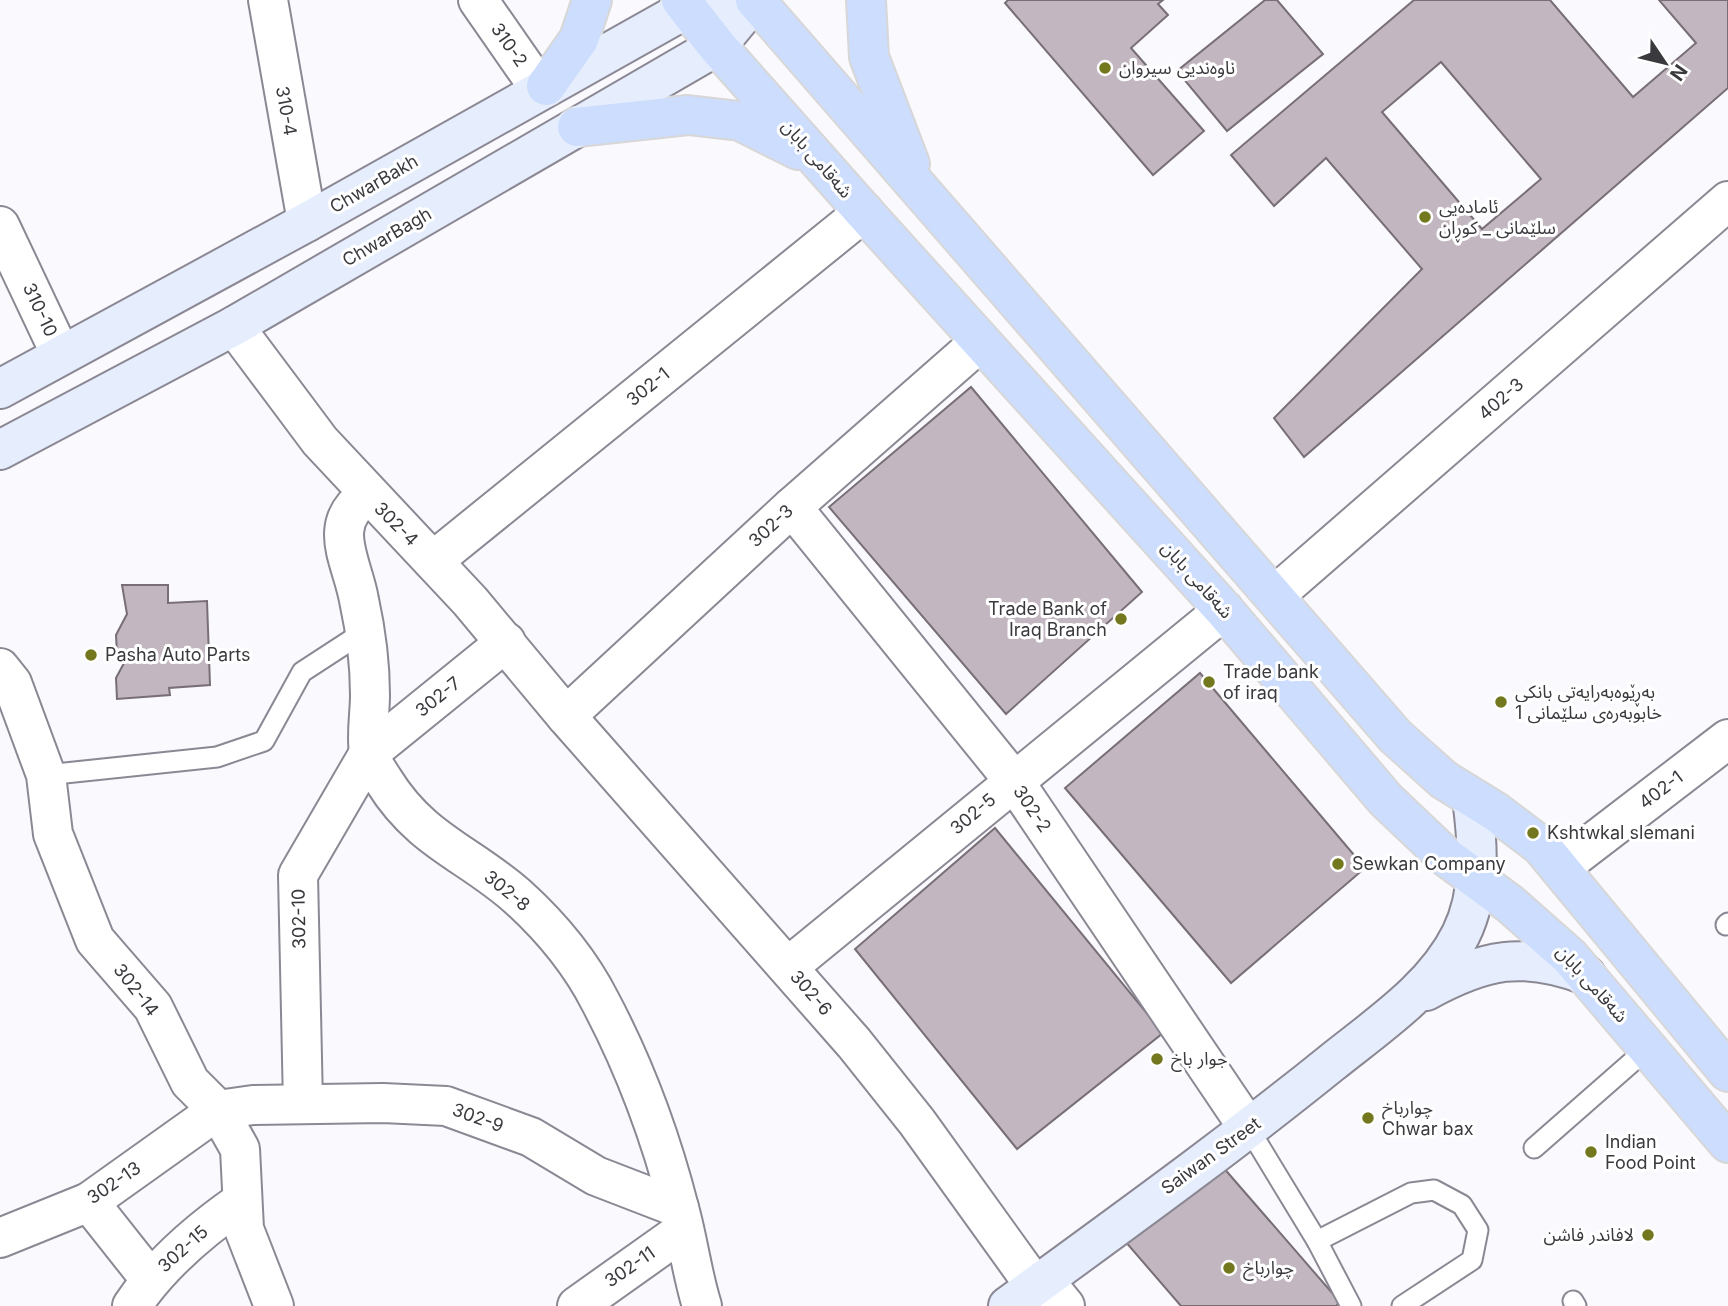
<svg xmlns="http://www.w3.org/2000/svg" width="1728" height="1306" font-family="Inter,'Noto Sans Arabic',sans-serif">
  <rect width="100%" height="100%" fill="#faf9fd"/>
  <g fill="#c2b7c0" stroke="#786e76" stroke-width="2" fill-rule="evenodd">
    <polygon points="1008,0 1163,0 1158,4 1168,15 1131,48 1204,131 1153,175 1005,3"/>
    <polygon points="1265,0 1277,0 1323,54 1227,131 1177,71"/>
    <path d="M1550 0 1633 97 1696 43 1659 0H1728V88L1304 457 1274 418 1422 269 1326 158 1274 206 1231 155 1414 0ZM1441 62 1541 179 1482 229 1382 112Z"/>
    <polygon points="971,387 1142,592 1006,714 829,507"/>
    <polygon points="122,585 168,585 168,603 207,601 210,685 169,688 170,695 117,699 116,678 124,663 117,654 116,635 127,614"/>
    <polygon points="1200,673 1365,868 1231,983 1065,788"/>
    <polygon points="995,828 1163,1033 1017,1149 855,949"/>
    <polygon points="1222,1166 1340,1302 1336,1306 1181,1306 1118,1233"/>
  </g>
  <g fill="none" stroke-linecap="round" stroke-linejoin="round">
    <g stroke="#8b8894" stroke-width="23">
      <g id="service">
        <polyline points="46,775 217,757 264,741 302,672 365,631"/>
        <polyline points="1726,925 1728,923"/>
        <polyline points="1249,1129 1317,1241 1351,1306"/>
        <polyline points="1534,1148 1648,1048"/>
        <polyline points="1317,1241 1411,1193 1434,1190 1462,1205 1478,1230 1472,1260 1402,1306"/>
        <polyline points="1573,1301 1576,1306"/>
      </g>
    </g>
    <g stroke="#8b8894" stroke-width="42">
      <g id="minor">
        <polyline points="268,0 307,222"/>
        <polyline points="478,0 540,89"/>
        <polyline points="0,226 61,355"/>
        <polyline points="234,326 320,441 470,601 566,716 854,1043 917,1122 1035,1286"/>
        <path d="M367 495C325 525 352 560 359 600 366 632 370 662 370 695 370 713 366 735 369 753 371 762 379 773 384 781 421 841 470 854 518 897 551 927 580 962 600 1001 634 1065 661 1138 679 1208 688 1240 692 1274 702 1306"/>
        <polyline points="792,507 1014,781 1249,1129"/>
        <polyline points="433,561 864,212"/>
        <polyline points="1274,596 1728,201"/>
        <polyline points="0,668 12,683 46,775 53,834 95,940 153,1007 190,1082 218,1110 240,1149 244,1229 274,1306"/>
        <polyline points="566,716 792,507 980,342"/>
        <polyline points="1561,867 1728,739"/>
        <polyline points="788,967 1224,610"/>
        <polyline points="303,1104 298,875 369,753 506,642"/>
        <polyline points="89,1202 150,1279"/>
        <polyline points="0,1238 89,1202 218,1110 253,1105 383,1103 446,1106 531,1137 596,1176 679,1208"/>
        <polyline points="1043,1279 1065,1306"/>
        <path d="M132 1306C160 1264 200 1230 242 1201"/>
        <polyline points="577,1306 684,1230"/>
      </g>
    </g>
    <g stroke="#8b8894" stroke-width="42">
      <g id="secondary">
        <polyline points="0,389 307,222 688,8 753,0"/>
        <polyline points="0,450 234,326 717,46 755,0"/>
        <path d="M1426 991C1485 959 1522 951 1586 975"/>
        <path d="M1008 1306C1116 1227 1226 1148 1330 1064 1377 1026 1434 989 1461 934 1482 891 1478 844 1472 798"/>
      </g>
    </g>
    <g stroke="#d8d7d8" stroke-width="42">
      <g id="primary">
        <polyline points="681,0 717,46 864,212 1224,610 1386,800 1445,856 1510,904 1570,957 1728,1143"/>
        <polyline points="755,0 1395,736 1444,780 1496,812 1541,846 1728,1072"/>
        <polyline points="866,0 869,57 910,164"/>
        <polyline points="546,86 579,39 592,0"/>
        <polyline points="577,127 688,115 740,121 798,150"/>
      </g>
    </g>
    <use href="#service" stroke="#fff" stroke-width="19"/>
    <use href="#minor" stroke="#fff" stroke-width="38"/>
    <use href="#secondary" stroke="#e6eefe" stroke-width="38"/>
    <use href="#primary" stroke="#cdddfd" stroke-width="38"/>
  </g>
  <g fill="#73771e" stroke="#fff" stroke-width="2.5">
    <circle cx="1105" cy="68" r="7"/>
    <circle cx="1425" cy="217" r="7"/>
    <circle cx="1121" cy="619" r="7"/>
    <circle cx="91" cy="655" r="7"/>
    <circle cx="1209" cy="682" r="7"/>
    <circle cx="1501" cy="702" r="7"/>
    <circle cx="1533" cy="833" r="7"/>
    <circle cx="1338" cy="864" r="7"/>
    <circle cx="1157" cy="1059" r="7"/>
    <circle cx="1368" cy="1118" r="7"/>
    <circle cx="1591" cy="1152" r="7"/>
    <circle cx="1648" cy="1235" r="7"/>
    <circle cx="1229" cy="1268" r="7"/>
  </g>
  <g text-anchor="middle" stroke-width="6" stroke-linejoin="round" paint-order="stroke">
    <g font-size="18" fill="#3a393e" stroke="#fff">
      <text transform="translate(509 45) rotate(55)" y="6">310-2</text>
      <text transform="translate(286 111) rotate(80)" y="6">310-4</text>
      <text transform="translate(817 159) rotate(49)" y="6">شەقامی بابان</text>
      <text transform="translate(374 184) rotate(-30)" y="6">ChwarBakh</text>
      <text transform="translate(387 237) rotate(-30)" y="6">ChwarBagh</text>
      <text transform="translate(40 310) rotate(65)" y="6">310-10</text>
      <text transform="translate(648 387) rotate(-39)" y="6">302-1</text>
      <text transform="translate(1501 399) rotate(-41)" y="6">402-3</text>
      <text transform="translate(396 524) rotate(45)" y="6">302-4</text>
      <text transform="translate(771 526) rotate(-43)" y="6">302-3</text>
      <text transform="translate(1197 580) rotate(48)" y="6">شەقامی بابان</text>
      <text transform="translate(438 697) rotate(-39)" y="6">302-7</text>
      <text transform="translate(1661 790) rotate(-37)" y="6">402-1</text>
      <text transform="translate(1032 809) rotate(56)" y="6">302-2</text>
      <text transform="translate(973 814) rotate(-40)" y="6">302-5</text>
      <text transform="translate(507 891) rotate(39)" y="6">302-8</text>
      <text transform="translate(299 919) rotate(-91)" y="6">302-10</text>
      <text transform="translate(1592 984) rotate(48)" y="6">شەقامی بابان</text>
      <text transform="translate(136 990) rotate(52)" y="6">302-14</text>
      <text transform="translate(811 993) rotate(49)" y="6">302-6</text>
      <text transform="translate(478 1118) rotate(20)" y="6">302-9</text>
      <text transform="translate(1211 1156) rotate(-36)" y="6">Saiwan Street</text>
      <text transform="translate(114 1183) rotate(-34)" y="6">302-13</text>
      <text transform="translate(183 1249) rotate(-42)" y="6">302-15</text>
      <text transform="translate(630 1267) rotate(-35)" y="6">302-11</text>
    </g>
    <g font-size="18" fill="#3a393e" stroke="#fff" text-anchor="start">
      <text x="1119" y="74">ناوەندیی سیروان</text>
      <text x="1439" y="213">ئامادەیی<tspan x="1439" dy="21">سلێمانی _ کوڕان</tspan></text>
      <text x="1107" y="615" text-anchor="end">Trade Bank of<tspan x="1107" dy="21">Iraq Branch</tspan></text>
      <text x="105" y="661">Pasha Auto Parts</text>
      <text x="1223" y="678">Trade bank<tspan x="1223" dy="21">of iraq</tspan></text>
      <text x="1515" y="698">بەڕێوەبەرایەتی بانکی<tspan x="1515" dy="21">خابوبەرەی سلێمانی 1</tspan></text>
      <text x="1547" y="839">Kshtwkal slemani</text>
      <text x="1352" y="870">Sewkan Company</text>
      <text x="1171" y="1065">جوار باخ</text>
      <text x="1382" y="1114">چوارباخ<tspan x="1382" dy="21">Chwar bax</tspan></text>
      <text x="1605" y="1148">Indian<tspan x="1605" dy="21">Food Point</tspan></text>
      <text x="1634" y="1241" text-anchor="end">لافاندر فاشن</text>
      <text x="1243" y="1274">چوارباخ</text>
    </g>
  </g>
  <g transform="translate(1665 63) rotate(125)" stroke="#ffffff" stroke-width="5" paint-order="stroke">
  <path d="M0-5L12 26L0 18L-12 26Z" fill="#3a393e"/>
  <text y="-10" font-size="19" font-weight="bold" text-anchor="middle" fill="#3a393e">N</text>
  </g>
</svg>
